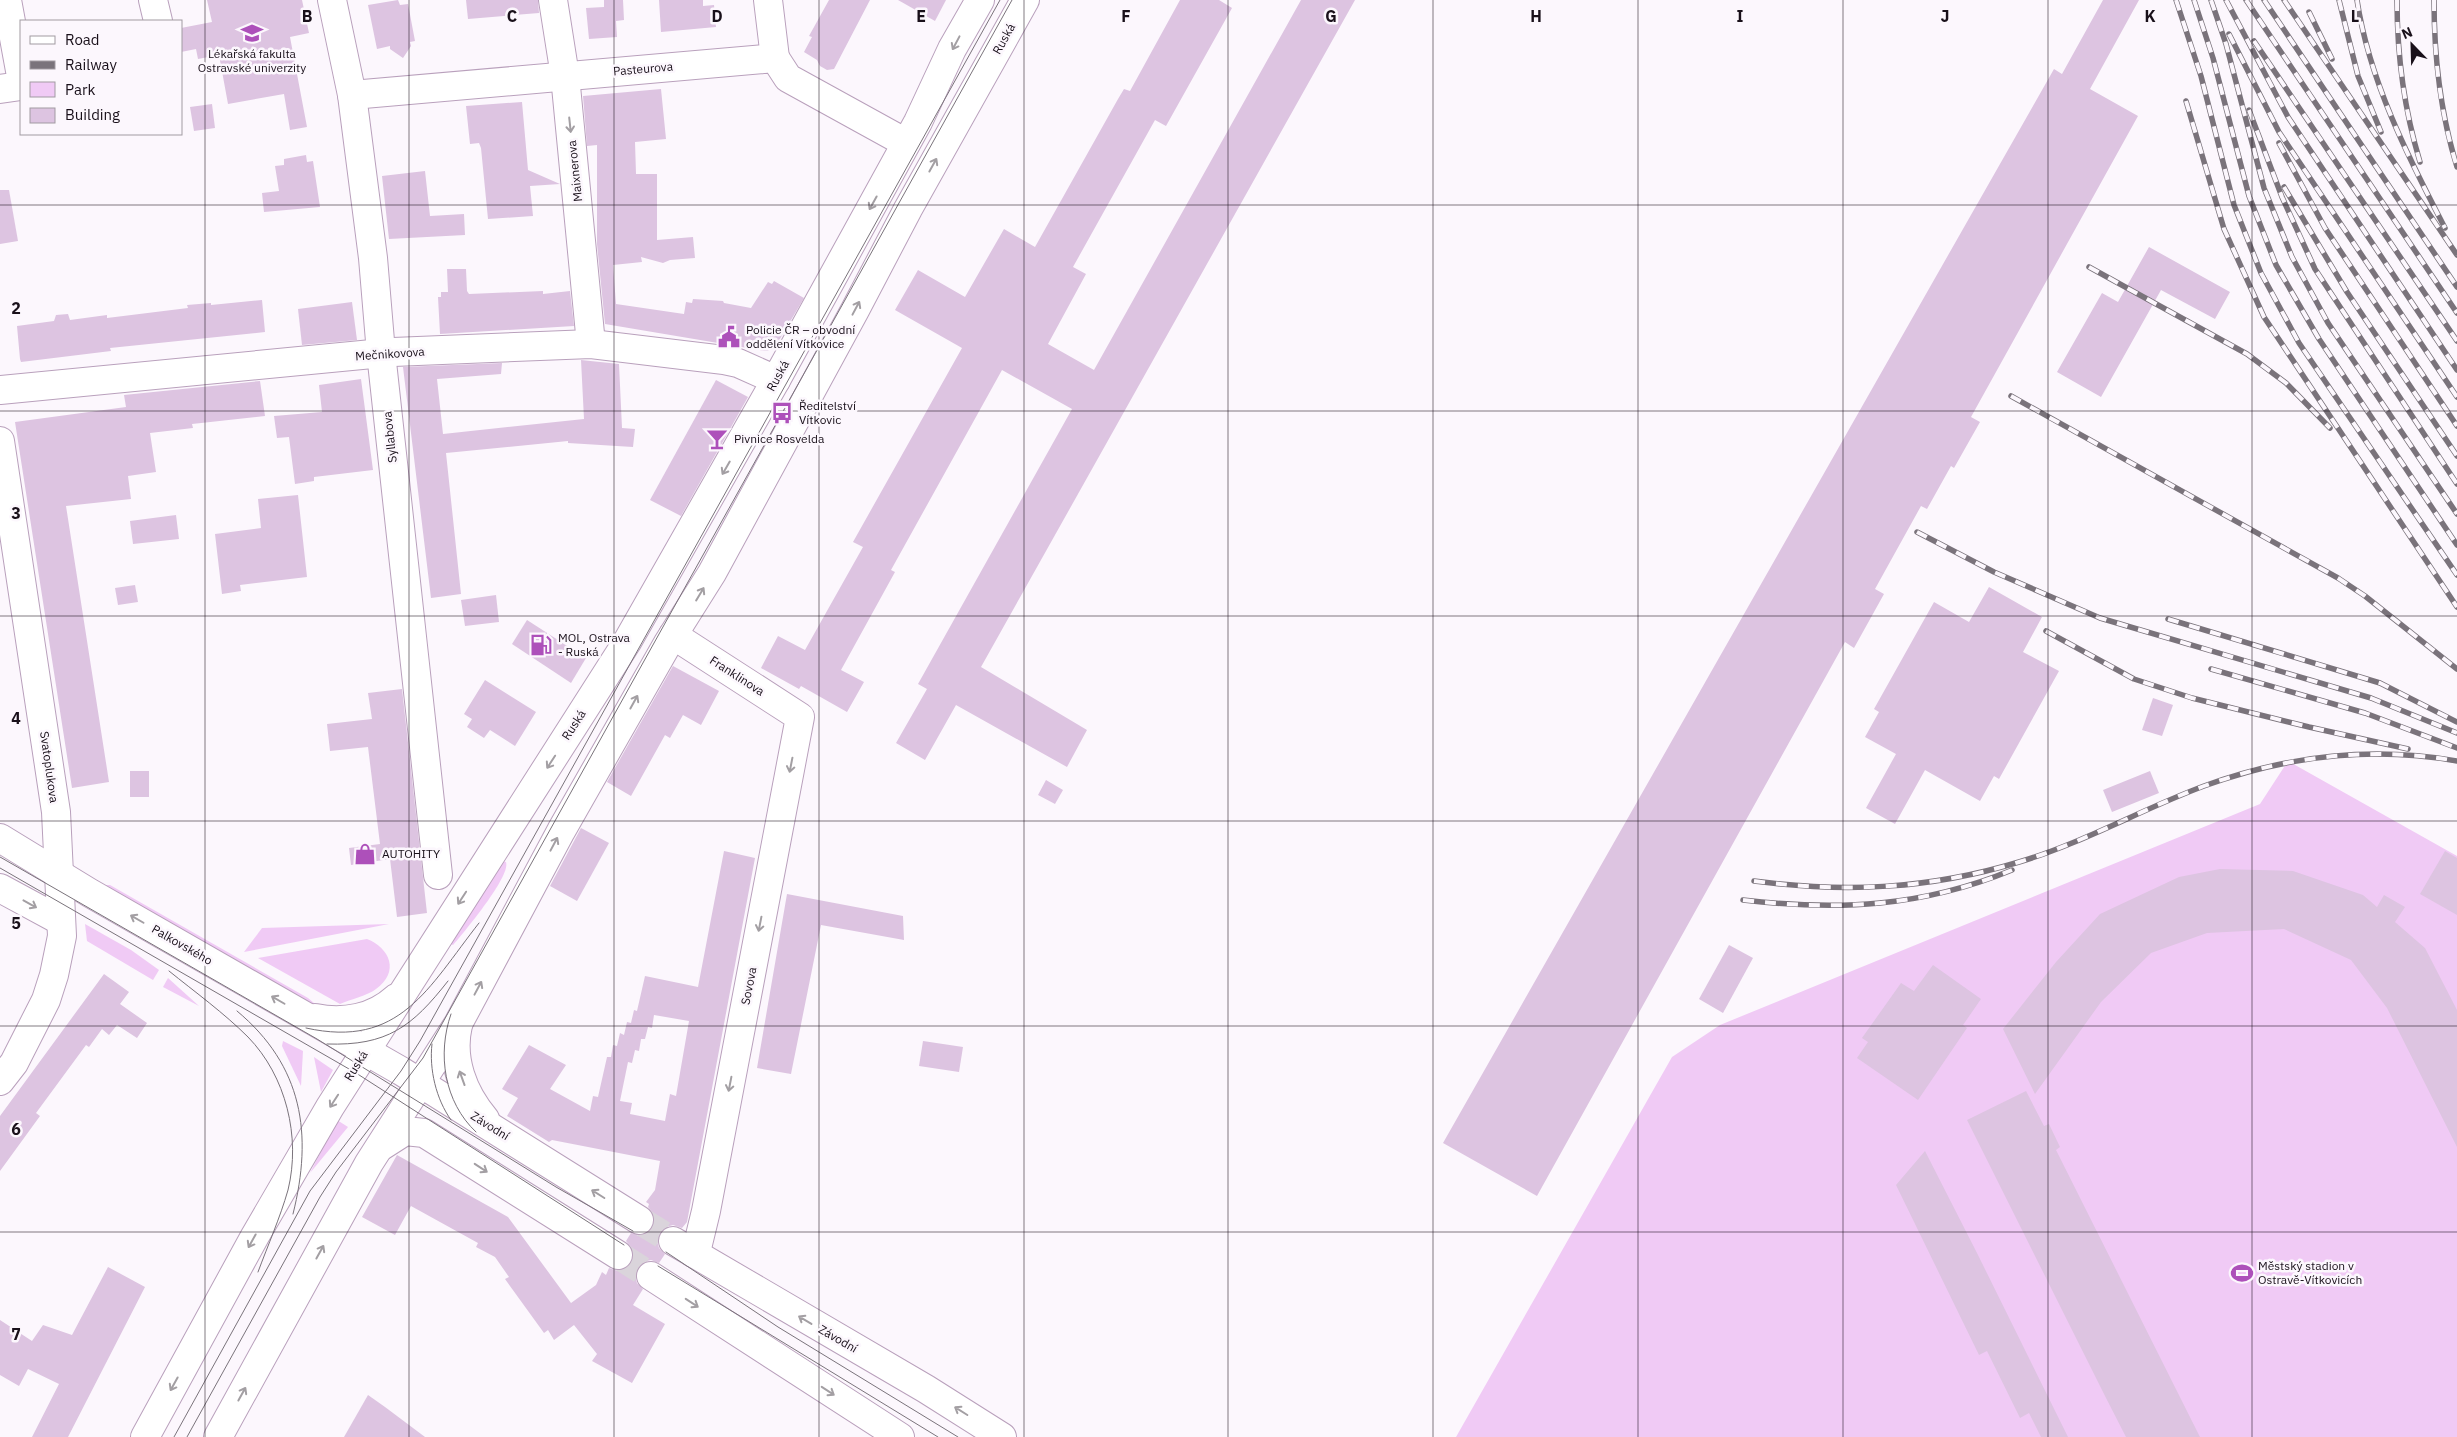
<svg xmlns="http://www.w3.org/2000/svg" width="2457" height="1437" font-family="'IBM Plex Sans',sans-serif">
  <rect width="100%" height="100%" fill="#fcf7fd"/>
  <g fill="#f0caf5">
    <polygon points="2288,761 2457,856 2457,1437 1456,1437 1672,1057 1720,1025 2260,804"/>
    <path d="M501 861 506 862C511 876 464 932 453 945L448 943Z"/>
    <polygon points="101,885 110,885 308,998 321,1009 322,1016"/>
    <polygon points="85,924 131,950 159,970 153,980 87,941"/>
    <polygon points="389,924 244,952 262,928"/>
    <path d="M367 939C390 948 400 972 376 989 367 996 351 999 340 1004L258 958Z"/>
    <polygon points="168,978 199,1006 163,987"/>
    <polygon points="283,1041 303,1051 301,1086 282,1046"/>
    <polygon points="314,1057 333,1070 321,1092"/>
    <polygon points="337,1120 348,1127 310,1173"/>
  </g>
  <g fill="#ddc4e1" fill-rule="evenodd">
    <polygon points="207,0 302,0 309,33 290,37 307,127 290,130 284,94 228,104 219,55 198,59 196,49 181,52 181,28 212,22"/>
    <polygon points="398,0 400,5 408,4 415,41 410,42 411,46 403,58 390,49 390,46 377,49 368,5"/>
    <polygon points="466,0 538,0 539,13 468,19"/>
    <polygon points="604,0 623,0 624,20 616,21 617,37 589,39 586,8 604,7"/>
    <polygon points="659,0 703,0 703,6 714,5 716,27 661,32"/>
    <polygon points="829,0 870,0 834,69 827,70 820,66 817,60 804,52 812,37 809,36"/>
    <polygon points="898,0 946,0 935,21"/>
    <polygon points="1180,0 1219,0 1232,8 1166,126 1155,120 1073,267 1086,274 1048,344 1094,370 1301,0 1355,0 981,667 1087,730 1067,767 956,705 925,760 896,743 927,689 918,684 1072,409 1002,370 891,570 895,572 841,670 864,682 847,712 801,686 799,689 761,668 778,636 805,650 863,547 853,542 962,348 895,310 918,270 965,297 1004,229 1035,247 1118,99 1124,89 1130,91"/>
    <polygon points="2103,0 2139,0 2090,89 2138,116 1971,417 1980,422 1954,468 1951,466 1927,509 1921,506 1875,589 1884,594 1854,648 1845,642 1537,1196 1443,1143 2054,69 2062,74"/>
    <polygon points="661,89 666,139 635,142 636,174 657,174 657,240 693,237 695,258 670,260 663,263 641,257 642,262 613,265 616,304 684,314 686,302 692,303 693,299 723,301 724,303 751,308 768,282 772,284 774,281 804,298 774,349 765,351 605,324 597,244 597,145 587,146 583,96"/>
    <polygon points="522,102 528,170 560,184 530,186 533,216 488,219 481,148 479,143 470,144 466,106"/>
    <polygon points="212,104 215,128 194,131 190,107"/>
    <polygon points="306,155 307,162 313,161 320,207 264,212 262,193 279,191 275,166 284,165 284,159"/>
    <polygon points="425,171 430,216 464,214 465,235 389,239 382,176"/>
    <polygon points="0,190 9,190 18,241 0,244"/>
    <polygon points="2149,247 2230,292 2215,319 2161,290 2101,397 2057,372 2102,293 2118,302"/>
    <polygon points="447,269 466,269 467,291 469,294 543,291 543,294 570,291 574,326 440,334 438,297 441,297 441,292 448,292"/>
    <polygon points="262,300 265,332 110,348 111,351 21,362 20,359 17,326 54,321 56,315 68,314 70,320 107,315 107,318 188,308 187,305 211,303 211,305"/>
    <polygon points="352,302 357,340 302,345 298,309"/>
    <polygon points="581,360 619,364 622,428 635,429 633,447 568,443 568,441 446,453 461,594 431,598 403,367 502,363 501,374 437,379 443,434 584,419"/>
    <polygon points="361,379 373,470 314,477 314,481 295,484 289,437 277,438 274,416 322,412 319,385"/>
    <polygon points="716,380 748,397 681,516 650,500"/>
    <polygon points="260,381 265,416 192,424 193,428 150,433 156,472 128,476 131,499 66,506 109,782 72,788 15,422 126,407 124,395"/>
    <polygon points="298,495 307,577 240,585 241,591 222,594 215,534 261,528 258,499"/>
    <polygon points="176,515 179,539 133,544 130,521"/>
    <polygon points="135,585 138,602 118,605 115,588"/>
    <polygon points="1989,587 2042,617 2023,652 2059,671 1999,779 1994,776 1980,801 1925,770 1895,824 1866,808 1896,754 1865,737 1879,712 1874,709 1934,602 1969,622"/>
    <polygon points="496,595 499,622 465,626 461,600"/>
    <polygon points="527,620 586,658 571,683 512,644"/>
    <polygon points="673,666 719,691 701,725 683,715 670,738 665,735 631,796 607,782"/>
    <polygon points="485,680 536,712 515,746 490,730 484,738 467,727 472,719 464,714"/>
    <polygon points="402,689 427,913 397,917 390,859 351,865 349,848 380,844 368,747 330,751 327,724 372,719 368,693"/>
    <polygon points="2153,698 2173,705 2162,736 2142,730"/>
    <rect x="130" y="771" width="19" height="26"/>
    <polygon points="2150,771 2159,793 2112,812 2103,790"/>
    <polygon points="1046,780 1063,790 1055,804 1038,795"/>
    <polygon points="581,828 609,843 577,901 550,886"/>
    <path d="M724 851 755 858 687 1222 682 1228 673 1225 666 1227 660 1233 657 1241 659 1248 665 1254 659 1263 651 1260 643 1262 638 1267 635 1275 637 1283 643 1289 633 1305 665 1324 632 1383 592 1361 597 1354 574 1325 554 1340 548 1330 544 1333 505 1279 509 1277 495 1257 476 1247 478 1243 411 1206 395 1235 362 1217 397 1155 508 1217 571 1303 596 1285 602 1272 606 1275 609 1268 618 1271 626 1269 631 1264 634 1256 632 1248 626 1241 631 1233 639 1236 647 1234 652 1228 655 1221 653 1213 648 1207 649 1204 646 1202 655 1190 660 1161 552 1140 549 1142 507 1116 518 1098 502 1089 529 1045 566 1065 550 1089 590 1111 593 1096 598 1097 607 1057H611L613 1045 617 1046 620 1033 624 1035 627 1022 631 1023 634 1010 637 1011 645 976 698 987ZM654 1015 689 1021 676 1096 670 1094 665 1121 630 1114 632 1103 620 1101 628 1062 632 1063 635 1050 639 1051 641 1039H645L648 1027 652 1028Z"/>
    <polygon points="2445,851 2457,858 2457,915 2420,894"/>
    <polygon points="2220,869 2293,871 2363,895 2377,907 2384,895 2405,907 2395,922 2425,948 2457,1010 2457,1147 2387,1008 2351,960 2284,929 2207,933 2151,953 2101,1002 2035,1094 2003,1029 2056,962 2100,914 2179,877"/>
    <polygon points="787,894 903,916 904,940 821,925 791,1074 757,1068"/>
    <polygon points="1729,945 1753,958 1723,1013 1699,999"/>
    <polygon points="1933,965 1981,999 1963,1025 1967,1028 1918,1100 1857,1058 1868,1042 1862,1038 1901,983 1914,991"/>
    <polygon points="104,974 129,992 120,1004 147,1023 137,1038 117,1025 109,1035 102,1029 89,1047 86,1045 36,1113 40,1116 0,1171 0,1116"/>
    <polygon points="923,1041 963,1047 959,1072 919,1066"/>
    <polygon points="2026,1091 2044,1126 2049,1124 2060,1147 2056,1150 2200,1437 2126,1437 2106,1398 1967,1120"/>
    <polygon points="1925,1151 1977,1253 2068,1437 2041,1437 2029,1413 2020,1418 1987,1351 1979,1355 1896,1185"/>
    <polygon points="108,1267 145,1287 68,1437 32,1437 59,1384 28,1369 19,1386 0,1375 0,1320 32,1341 43,1325 72,1335"/>
    <polygon points="368,1395 385,1407 425,1437 344,1437"/>
  </g>
  <g fill="none" stroke-linecap="round" stroke-linejoin="round">
    <g stroke="#dad4db" stroke-width="28" stroke-dasharray="28 14" stroke-linecap="butt">
      <polyline points="639,1220 673,1241"/>
      <polyline points="618,1255 651,1276"/>
    </g>
    <g stroke="#b9a0bc" stroke-width="30">
      <g id="minor">
        <polyline points="7,0 21,76"/>
        <polyline points="153,0 158,21"/>
        <polyline points="332,0 352,95 373,258 381,353 438,875"/>
        <polyline points="553,0 565,76 591,344"/>
        <polyline points="768,0 775,58"/>
        <polyline points="0,89 21,86"/>
        <polyline points="352,95 775,58 788,78 906,143"/>
        <polyline points="0,390 393,352 591,344 724,360 738,363 776,380"/>
        <polyline points="0,441 56,812 62,936 54,975 46,1000 14,1063 0,1081"/>
        <polyline points="673,635 800,717 706,1211 698,1244 693,1253"/>
        <polyline points="0,838 90,893 401,1071 639,1220"/>
        <polyline points="0,888 61,921"/>
        <path d="M315 1018C344 1024 374 1018 396 998"/>
        <path d="M458 1025C450 1059 463 1093 485 1119"/>
        <polyline points="380,1147 405,1131 424,1133 618,1255"/>
        <polyline points="673,1241 926,1389 1002,1437"/>
        <polyline points="651,1276 900,1437"/>
        <polyline points="145,1437 255,1236 330,1107 627,642 776,380 918,122 952,49 980,0"/>
        <polyline points="218,1437 369,1163 458,1024 561,831 668,643 712,573 855,310 908,209 1025,0"/>
      </g>
    </g>
    <use href="#minor" stroke="#fff" stroke-width="28"/>
    <g stroke="#7a737b" stroke-width="1">
      <polyline points="0,857 317,1039 556,1187 633,1231"/>
      <polyline points="0,868 356,1073 624,1245"/>
      <path d="M169 971C195 992 224 1013 248 1037 286 1076 301 1137 288 1190 280 1218 268 1245 258 1272"/>
      <path d="M237 1011C303 1066 313 1134 293 1214"/>
      <path d="M451 1014C437 1054 444 1102 476 1132"/>
      <path d="M306 1028C400 1049 428 988 479 923"/>
      <path d="M327 1044C387 1046 412 1027 448 981"/>
      <path d="M432 1044C429 1069 436 1099 451 1120"/>
      <polyline points="666,1252 778,1327 958,1437"/>
      <polyline points="658,1266 938,1437"/>
      <polyline points="174,1437 310,1191 401,1071 420,1041 1000,0"/>
      <polyline points="187,1437 320,1197 336,1172 423,1058 1012,0"/>
    </g>
    <g stroke="#7a737b" stroke-width="5.5">
      <g id="rail">
        <polyline points="2176,0 2201,76 2234,205 2261,273 2299,343 2457,575"/>
        <polyline points="2194,0 2213,58 2249,196 2276,265 2319,339 2457,545"/>
        <polyline points="2211,0 2226,44 2264,188 2292,257 2328,323 2457,514"/>
        <polyline points="2226,0 2288,117 2457,370"/>
        <polyline points="2246,0 2457,313"/>
        <polyline points="2264,0 2457,287"/>
        <polyline points="2284,0 2457,255"/>
        <polyline points="2339,0 2358,76 2381,132"/>
        <path d="M2357 0C2369 80 2408 157 2445 228"/>
        <path d="M2397 0C2397 55 2404 109 2420 162"/>
        <path d="M2434 0C2434 57 2440 112 2457 167"/>
        <polyline points="2309,12 2332,59"/>
        <polyline points="2229,34 2279,132 2457,397"/>
        <polyline points="2254,41 2457,341"/>
        <polyline points="2186,101 2224,229 2264,317 2457,607"/>
        <polyline points="2249,110 2282,197 2315,269 2457,484"/>
        <polyline points="2279,143 2325,228 2457,426"/>
        <polyline points="2284,187 2347,292 2457,456"/>
        <polyline points="2089,267 2247,354 2286,383 2330,428"/>
        <polyline points="2011,396 2338,578 2365,596 2457,669"/>
        <polyline points="1917,532 1994,572 2100,618 2371,698 2457,733"/>
        <polyline points="2168,619 2380,683 2457,722"/>
        <polyline points="2046,631 2134,679 2192,698 2309,727 2408,749"/>
        <polyline points="2211,669 2365,713 2457,748"/>
        <path d="M1754 881C1846 893 1930 889 2019 862 2083 843 2142 809 2204 786 2286 756 2371 746 2457 761"/>
        <path d="M1743 900C1839 911 1922 907 2012 870"/>
      </g>
    </g>
    <use href="#rail" stroke="#fcf7fd" stroke-width="4" stroke-dasharray="11" stroke-linecap="butt"/>
  </g>
  <defs><path id="oneway-shaft" d="M-6 0H5M1.5-3L5.5 0L1.5 3" fill="none" stroke-width="1.6" stroke-linecap="round" stroke-linejoin="round" transform="scale(1.25)"/></defs>
  <g stroke="#a39fa3">
    <use href="#oneway-shaft" transform="translate(956 43) rotate(118)"/>
    <use href="#oneway-shaft" transform="translate(570 125) rotate(84)"/>
    <use href="#oneway-shaft" transform="translate(933 165) rotate(-61)"/>
    <use href="#oneway-shaft" transform="translate(873 203) rotate(119)"/>
    <use href="#oneway-shaft" transform="translate(856 308) rotate(-62)"/>
    <use href="#oneway-shaft" transform="translate(726 468) rotate(120)"/>
    <use href="#oneway-shaft" transform="translate(700 594) rotate(-59)"/>
    <use href="#oneway-shaft" transform="translate(634 702) rotate(-61)"/>
    <use href="#oneway-shaft" transform="translate(551 762) rotate(123)"/>
    <use href="#oneway-shaft" transform="translate(791 765) rotate(101)"/>
    <use href="#oneway-shaft" transform="translate(554 844) rotate(-62)"/>
    <use href="#oneway-shaft" transform="translate(462 898) rotate(123)"/>
    <use href="#oneway-shaft" transform="translate(30 904) rotate(29)"/>
    <use href="#oneway-shaft" transform="translate(137 919) rotate(-150)"/>
    <use href="#oneway-shaft" transform="translate(760 924) rotate(101)"/>
    <use href="#oneway-shaft" transform="translate(478 988) rotate(-62)"/>
    <use href="#oneway-shaft" transform="translate(278 1000) rotate(-150)"/>
    <use href="#oneway-shaft" transform="translate(462 1078) rotate(-110)"/>
    <use href="#oneway-shaft" transform="translate(730 1084) rotate(101)"/>
    <use href="#oneway-shaft" transform="translate(334 1101) rotate(123)"/>
    <use href="#oneway-shaft" transform="translate(481 1168) rotate(33)"/>
    <use href="#oneway-shaft" transform="translate(598 1194) rotate(-148)"/>
    <use href="#oneway-shaft" transform="translate(252 1241) rotate(119)"/>
    <use href="#oneway-shaft" transform="translate(320 1252) rotate(-61)"/>
    <use href="#oneway-shaft" transform="translate(692 1303) rotate(33)"/>
    <use href="#oneway-shaft" transform="translate(805 1320) rotate(-149)"/>
    <use href="#oneway-shaft" transform="translate(174 1384) rotate(119)"/>
    <use href="#oneway-shaft" transform="translate(828 1391) rotate(33)"/>
    <use href="#oneway-shaft" transform="translate(242 1394) rotate(-61)"/>
    <use href="#oneway-shaft" transform="translate(961 1411) rotate(-148)"/>
  </g>
  <path fill="none" stroke="#19101a" stroke-width="1" stroke-opacity="0.55" d="M205 0V1437M409 0V1437M614 0V1437M819 0V1437M1024 0V1437M1228 0V1437M1433 0V1437M1638 0V1437M1843 0V1437M2048 0V1437M2252 0V1437M0 205H2457M0 411H2457M0 616H2457M0 821H2457M0 1026H2457M0 1232H2457"/>
  <defs>
    <g id="university-bare" transform="scale(1.725)"><path d="M0-5L7-2L0 1L-7-2ZM-4 1L0 2.5L4 1V4Q0 6-4 4Z" fill="#ad50ba" stroke="#fcf7fd" stroke-width="2.5" paint-order="stroke"/></g>
    <g id="civic-bare" transform="scale(1.725)"><path d="M-.6-6.5H3V-4.5H.6V-3L4-1V1h2V6H-6V1h2V-1L-.6-3ZM-1.2 2.5V6h2.4V2.5Z" fill="#ad50ba" stroke="#fcf7fd" stroke-width="2.5" paint-order="stroke"/></g>
    <g id="bus-bare" transform="scale(1.725)"><path d="M-5-6H5V4H4V6H2V4H-2V6H-4V4H-5ZM-3.5-4V0h7V-4ZM-3.5 1.2v1.5H-2V1.2ZM2 1.2v1.5H3.5V1.2Z" fill="#ad50ba" stroke="#fcf7fd" stroke-width="2.5" paint-order="stroke"/></g>
    <g id="bar-bare" transform="scale(1.725)"><path d="M-6-5H6L.8 .8V4.5H3.5V6h-7V4.5H-.8V.8Z" fill="#ad50ba" stroke="#fcf7fd" stroke-width="2.5" paint-order="stroke"/></g>
    <g id="fuel-bare" transform="scale(1.725)"><path d="M-5.5-6h7V0h2V4h1.3V-2.5L3-4.5l.8-.8L6-3V5H2.5V1h-1V6h-7ZM-4.2-4.7v3.2H.2V-4.7Z" fill="#ad50ba" stroke="#fcf7fd" stroke-width="2.5" paint-order="stroke"/></g>
    <g id="shop-bare" transform="scale(1.725)"><path d="M-5-2.5h2.3a2.7 3.5 0 0 1 5.4 0H5L5.5 6h-11ZM-1.5-2.5h3a1.5 2.3 0 0 0-3 0Z" fill="#ad50ba" stroke="#fcf7fd" stroke-width="2.5" paint-order="stroke"/></g>
    <g id="stadium-bare" transform="scale(1.725)"><path d="M0-5a6.5 5 0 1 0 0 10a6.5 5 0 1 0 0-10ZM-3.5-1.8h7v3.6h-7Z" fill="#ad50ba" stroke="#fcf7fd" stroke-width="2.5" paint-order="stroke"/></g>
  </defs>
  <g fill-rule="evenodd">
    <use href="#university-bare" x="252" y="33"/>
    <use href="#civic-bare" x="729" y="337"/>
    <use href="#bus-bare" x="782" y="413"/>
    <use href="#bar-bare" x="717" y="439"/>
    <use href="#fuel-bare" x="541" y="645"/>
    <use href="#shop-bare" x="365" y="854"/>
    <use href="#stadium-bare" x="2242" y="1273"/>
  </g>
  <g text-anchor="middle" stroke-width="5" stroke-linejoin="round" paint-order="stroke">
    <g font-size="12" fill="#19101a" stroke="#fcf7fd">
      <text transform="translate(1004 39) rotate(-61)" y="4">Ruská</text>
      <text transform="translate(643 69) rotate(-5)" y="4">Pasteurova</text>
      <text transform="translate(575 171) rotate(-96)" y="4">Maixnerova</text>
      <text transform="translate(390 354) rotate(-4)" y="4">Mečnikovova</text>
      <text transform="translate(778 376) rotate(-61)" y="4">Ruská</text>
      <text transform="translate(390 437) rotate(-96)" y="4">Syllabova</text>
      <text transform="translate(737 676) rotate(33)" y="4">Franklinova</text>
      <text transform="translate(574 725) rotate(-57)" y="4">Ruská</text>
      <text transform="translate(49 767) rotate(82)" y="4">Svatoplukova</text>
      <text transform="translate(182 945) rotate(30)" y="4">Palkovského</text>
      <text transform="translate(749 986) rotate(-79)" y="4">Sovova</text>
      <text transform="translate(356 1066) rotate(-58)" y="4">Ruská</text>
      <text transform="translate(490 1126) rotate(32)" y="4">Závodní</text>
      <text transform="translate(838 1339) rotate(30)" y="4">Závodní</text>
    </g>
    <g font-size="12" fill="#19101a" stroke="#fcf7fd" text-anchor="start">
      <text x="252" y="58" text-anchor="middle">Lékařská fakulta<tspan x="252" dy="14">Ostravské univerzity</tspan></text>
      <text x="746" y="334">Policie ČR – obvodní<tspan x="746" dy="14">oddělení Vítkovice</tspan></text>
      <text x="799" y="410">Ředitelství<tspan x="799" dy="14">Vítkovic</tspan></text>
      <text x="734" y="443">Pivnice Rosvelda</text>
      <text x="558" y="642">MOL, Ostrava<tspan x="558" dy="14">- Ruská</tspan></text>
      <text x="382" y="858">AUTOHITY</text>
      <text x="2258" y="1270">Městský stadion v<tspan x="2258" dy="14">Ostravě-Vítkovicích</tspan></text>
    </g>
  </g>
  <g font-size="16" text-anchor="middle" font-weight="bold" fill="#19101a" stroke="#fcf7fd" stroke-width="5" stroke-linejoin="round" paint-order="stroke">
    <text x="307" y="22">B</text>
    <text x="512" y="22">C</text>
    <text x="717" y="22">D</text>
    <text x="921" y="22">E</text>
    <text x="1126" y="22">F</text>
    <text x="1331" y="22">G</text>
    <text x="1536" y="22">H</text>
    <text x="1740" y="22">I</text>
    <text x="1945" y="22">J</text>
    <text x="2150" y="22">K</text>
    <text x="2355" y="22">L</text>
    <text x="16" y="314">2</text>
    <text x="16" y="519">3</text>
    <text x="16" y="724">4</text>
    <text x="16" y="929">5</text>
    <text x="16" y="1135">6</text>
    <text x="16" y="1340">7</text>
  </g>
  <rect x="20" y="20" width="162" height="115" fill="#fcf7fd" stroke="#a19ba2"/>
  <rect x="30" y="36" width="25" height="8" fill="#ffffff" stroke="#a19ba2"/>
  <text x="65" y="45" font-size="15" fill="#19101a">Road</text>
  <rect x="30" y="61" width="25" height="8" fill="#7a737b" stroke="#a19ba2"/>
  <text x="65" y="70" font-size="15" fill="#19101a">Railway</text>
  <rect x="30" y="82" width="25" height="15" fill="#f0caf5" stroke="#a19ba2"/>
  <text x="65" y="95" font-size="15" fill="#19101a">Park</text>
  <rect x="30" y="108" width="25" height="15" fill="#ddc4e1" stroke="#a19ba2"/>
  <text x="65" y="120" font-size="15" fill="#19101a">Building</text>
  <g transform="translate(2412 45) rotate(337)" stroke="#fcf7fd" stroke-width="4" paint-order="stroke">
  <path d="M0-4L9 19L0 12L-9 19Z" fill="#19101a"/>
  <text y="-8" font-size="14" font-weight="bold" text-anchor="middle" fill="#19101a">N</text>
  </g>
</svg>
